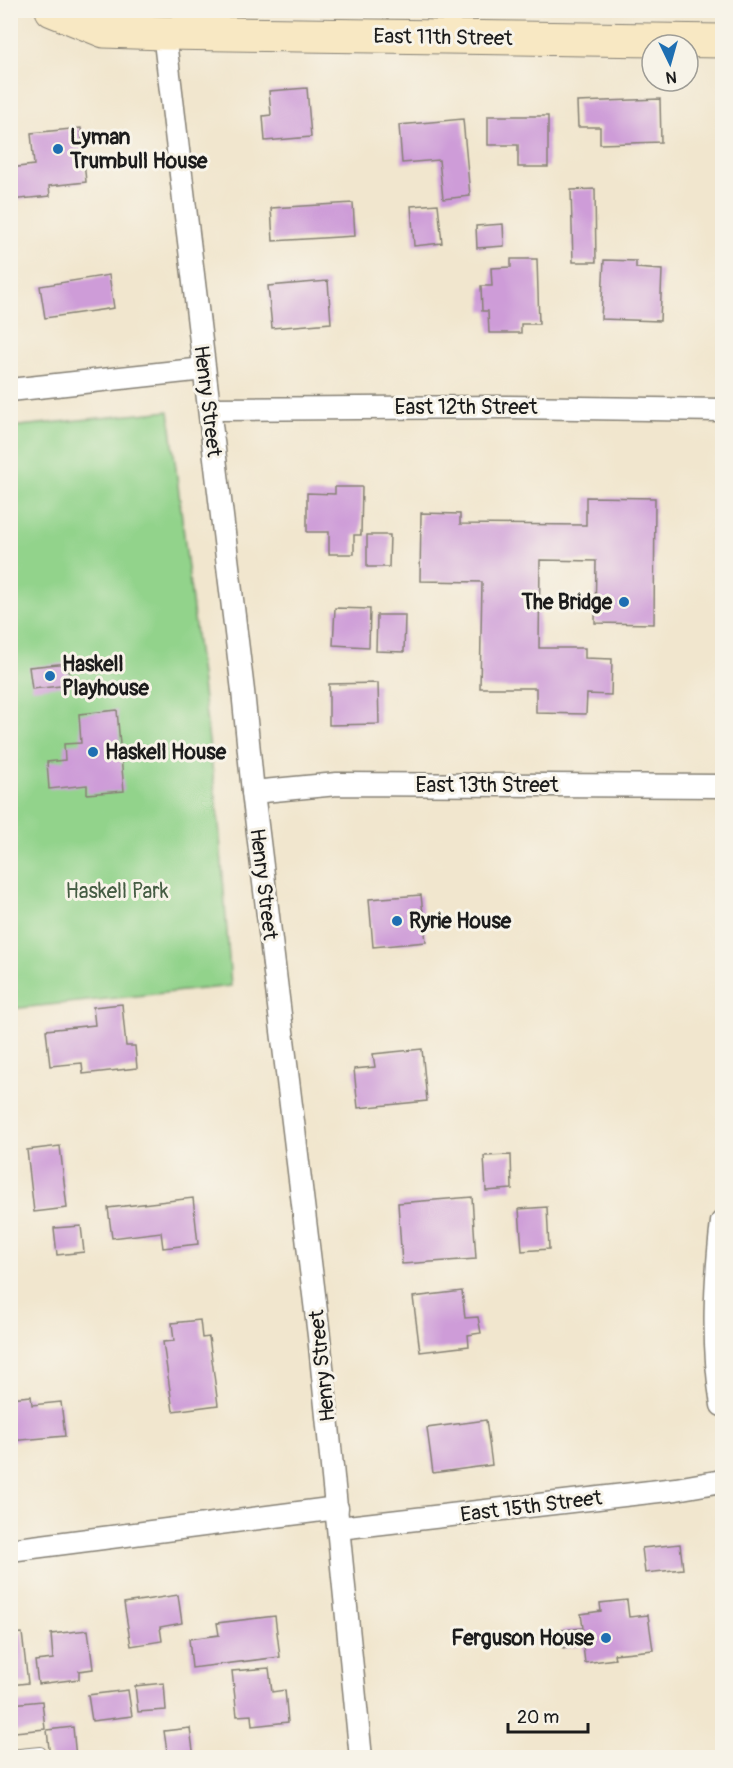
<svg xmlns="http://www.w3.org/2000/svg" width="733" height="1768" font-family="Pangolin,sans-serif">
  <rect width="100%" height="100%" fill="#f7f3e8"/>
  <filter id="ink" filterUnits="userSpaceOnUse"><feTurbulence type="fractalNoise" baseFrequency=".0167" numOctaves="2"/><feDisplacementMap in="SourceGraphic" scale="12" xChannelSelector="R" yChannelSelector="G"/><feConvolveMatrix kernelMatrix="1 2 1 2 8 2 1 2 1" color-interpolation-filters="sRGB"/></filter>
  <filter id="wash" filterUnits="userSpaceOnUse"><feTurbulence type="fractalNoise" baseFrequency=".008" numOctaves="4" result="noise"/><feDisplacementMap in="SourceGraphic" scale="24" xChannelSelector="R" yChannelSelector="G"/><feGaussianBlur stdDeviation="1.35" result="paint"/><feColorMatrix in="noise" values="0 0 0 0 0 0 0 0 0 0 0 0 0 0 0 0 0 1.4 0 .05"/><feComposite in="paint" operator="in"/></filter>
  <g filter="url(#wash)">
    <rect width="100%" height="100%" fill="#f1e6ce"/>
    <polygon fill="#92d38b" stroke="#577854" stroke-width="1.5" points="169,411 219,824 231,986 11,1009 10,427"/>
    <g id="blocks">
      <g fill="#ce9cd8">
        <polygon points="307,88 311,137 265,141 263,116 271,115 269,91"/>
        <polygon points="660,99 661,142 600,144 600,127 578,127 577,102"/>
        <polygon points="488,116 548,116 548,167 518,167 518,145 488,145"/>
        <polygon points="463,119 470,196 443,199 439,160 402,163 399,125"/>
        <polygon points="81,128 86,182 49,186 50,196 10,200 10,168 34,165 31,133"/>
        <polygon points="595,189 596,262 573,262 571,190"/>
        <polygon points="353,203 355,236 273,241 271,208"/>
        <polygon points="438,204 442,243 414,246 411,206"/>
        <polygon points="503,224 504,246 477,248 476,226"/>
        <polygon points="511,259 537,259 539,324 521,324 521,333 489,333 488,311 482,311 481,286 492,286 491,268 511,267"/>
        <polygon points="604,260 636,261 636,268 662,270 660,321 601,319"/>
        <polygon points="109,275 114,308 45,318 40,286"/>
        <polygon points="328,281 331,323 272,328 268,286"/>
        <polygon points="335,487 362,487 361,535 354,535 354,554 329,554 329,532 307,532 307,493 335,494"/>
        <polygon points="586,497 655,498 654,624 595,623 596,561 540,560 539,648 585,648 585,658 612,659 611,695 587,694 586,714 536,713 536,688 480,688 482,582 420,581 421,513 460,514 460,524 586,525"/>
        <polygon points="367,535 390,535 389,567 367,567"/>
        <polygon points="335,608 370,609 369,647 333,645"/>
        <polygon points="377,615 405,615 404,652 376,651"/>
        <polygon points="68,663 70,685 32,689 29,667"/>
        <polygon points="378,683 379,724 329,725 329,684"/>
        <polygon points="117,710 124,791 87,794 87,785 49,789 47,762 65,760 64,744 81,743 79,714"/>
        <polygon points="421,895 426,942 373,947 369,899"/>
        <polygon points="122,1004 126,1046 135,1046 137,1068 83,1074 82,1063 50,1066 46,1030 95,1025 93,1007"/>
        <polygon points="422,1049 427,1101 358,1108 354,1069 375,1067 373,1054"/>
        <polygon points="60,1146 67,1208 34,1212 27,1150"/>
        <polygon points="511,1155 512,1189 486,1191 484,1156"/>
        <polygon points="472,1197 476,1259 402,1264 398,1203"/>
        <polygon points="193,1198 198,1244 163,1248 161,1232 112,1238 108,1208"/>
        <polygon points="547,1207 549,1249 522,1251 519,1209"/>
        <polygon points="81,1226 84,1252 57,1255 54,1228"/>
        <polygon points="462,1291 465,1318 478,1317 481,1333 468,1335 469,1346 420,1352 413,1297"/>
        <polygon points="200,1320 202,1338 209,1337 218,1405 173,1411 163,1342 174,1341 172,1323"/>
        <polygon points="31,1396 32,1405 61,1402 65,1436 10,1441 10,1398"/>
        <polygon points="486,1420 492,1465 433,1473 427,1428"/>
        <polygon points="680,1544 683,1569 645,1573 642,1548"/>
        <polygon points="178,1595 182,1623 160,1627 162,1641 131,1646 124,1603"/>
        <polygon points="627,1600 629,1617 648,1615 653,1650 614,1654 615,1659 585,1663 583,1646 563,1648 561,1630 583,1628 581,1614 601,1611 600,1603"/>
        <polygon points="275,1616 280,1657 192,1668 189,1639 219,1635 217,1623"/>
        <polygon points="88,1630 93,1669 79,1671 79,1679 38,1684 35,1661 53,1659 51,1634"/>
        <polygon points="22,1633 28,1683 10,1685 10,1634"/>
        <polygon points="269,1668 272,1692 285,1690 288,1722 252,1726 251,1715 237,1716 232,1671"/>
        <polygon points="164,1683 166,1710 138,1712 135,1686"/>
        <polygon points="128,1690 132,1716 92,1721 88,1695"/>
        <polygon points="42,1701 45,1729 15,1732 12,1704"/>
        <polygon points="73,1727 76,1758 50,1758 47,1730"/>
        <polygon points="190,1728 194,1758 168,1758 164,1731"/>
      </g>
    </g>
  </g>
  <g filter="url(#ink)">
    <use href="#blocks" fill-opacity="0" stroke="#868175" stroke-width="1.5"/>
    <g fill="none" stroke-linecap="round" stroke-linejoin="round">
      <g stroke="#868175" stroke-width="14">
        <polyline id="lane" points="10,1756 40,1753"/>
      </g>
      <g stroke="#868175" stroke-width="25">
        <g id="street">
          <polyline points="164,33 243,691 253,792 319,1336 361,1758"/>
          <polyline points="10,390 204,369"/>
          <polyline points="210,409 508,407 722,410"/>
          <polyline points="253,792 337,784 722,786"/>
          <path d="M722 1222C715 1283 712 1344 722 1405"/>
          <polyline points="339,1528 676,1489 722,1481"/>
          <polyline points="10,1550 337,1508"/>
        </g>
      </g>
      <g stroke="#868175" stroke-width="35">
        <polyline id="secondary" points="52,10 104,31 164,33 722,41"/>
      </g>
      <use href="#lane" stroke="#fff" stroke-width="12"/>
      <use href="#street" stroke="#fff" stroke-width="22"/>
      <use href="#secondary" stroke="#f8e8c3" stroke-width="33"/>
    </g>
  </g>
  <g fill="#1f6fb2" stroke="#f7f3e8" stroke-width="2">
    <circle cx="58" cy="149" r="6"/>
    <circle cx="624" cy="602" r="6"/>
    <circle cx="50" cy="676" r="6"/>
    <circle cx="93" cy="752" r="6"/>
    <circle cx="397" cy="921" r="6"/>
    <circle cx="606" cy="1638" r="6"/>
  </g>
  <g text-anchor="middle" stroke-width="6" stroke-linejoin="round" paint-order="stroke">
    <g font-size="21" fill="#1c1c1c" stroke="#f7f3e8">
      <text transform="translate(443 37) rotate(1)" y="7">East 11th Street</text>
      <text transform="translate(208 401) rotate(83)" y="7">Henry Street</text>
      <text x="466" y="414">East 12th Street</text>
      <text x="487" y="792">East 13th Street</text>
      <text transform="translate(264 884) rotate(83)" y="7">Henry Street</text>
      <text transform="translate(322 1366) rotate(-96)" y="7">Henry Street</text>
      <text transform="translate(531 1506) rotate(-7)" y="7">East 15th Street</text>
    </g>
    <g font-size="21" font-weight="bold" fill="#1c1c1c" stroke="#f7f3e8" text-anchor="start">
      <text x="70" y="144">Lyman<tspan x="70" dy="24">Trumbull House</tspan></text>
      <text x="612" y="609" text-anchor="end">The Bridge</text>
      <text x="62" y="671">Haskell<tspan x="62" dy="24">Playhouse</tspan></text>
      <text x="105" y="759">Haskell House</text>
      <text x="409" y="928">Ryrie House</text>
      <text x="594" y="1645" text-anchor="end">Ferguson House</text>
    </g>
    <g font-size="21" fill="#455c43" stroke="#f7f3e8">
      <text x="117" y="898">Haskell Park</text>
    </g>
  </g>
  <rect width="733" height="1768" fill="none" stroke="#f7f3e8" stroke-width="36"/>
  <g transform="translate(670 63) rotate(175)"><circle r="28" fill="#f7f3e8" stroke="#9f9d96" stroke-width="1.5"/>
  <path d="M0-4.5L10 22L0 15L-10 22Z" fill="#1f6fb2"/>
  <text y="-9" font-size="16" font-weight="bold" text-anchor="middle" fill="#1c1c1c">N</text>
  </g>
  <path d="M508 1723v9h80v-9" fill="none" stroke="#1c1c1c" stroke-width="3"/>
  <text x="517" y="1723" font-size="18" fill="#1c1c1c" stroke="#f7f3e8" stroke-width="4.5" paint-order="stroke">20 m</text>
</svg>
